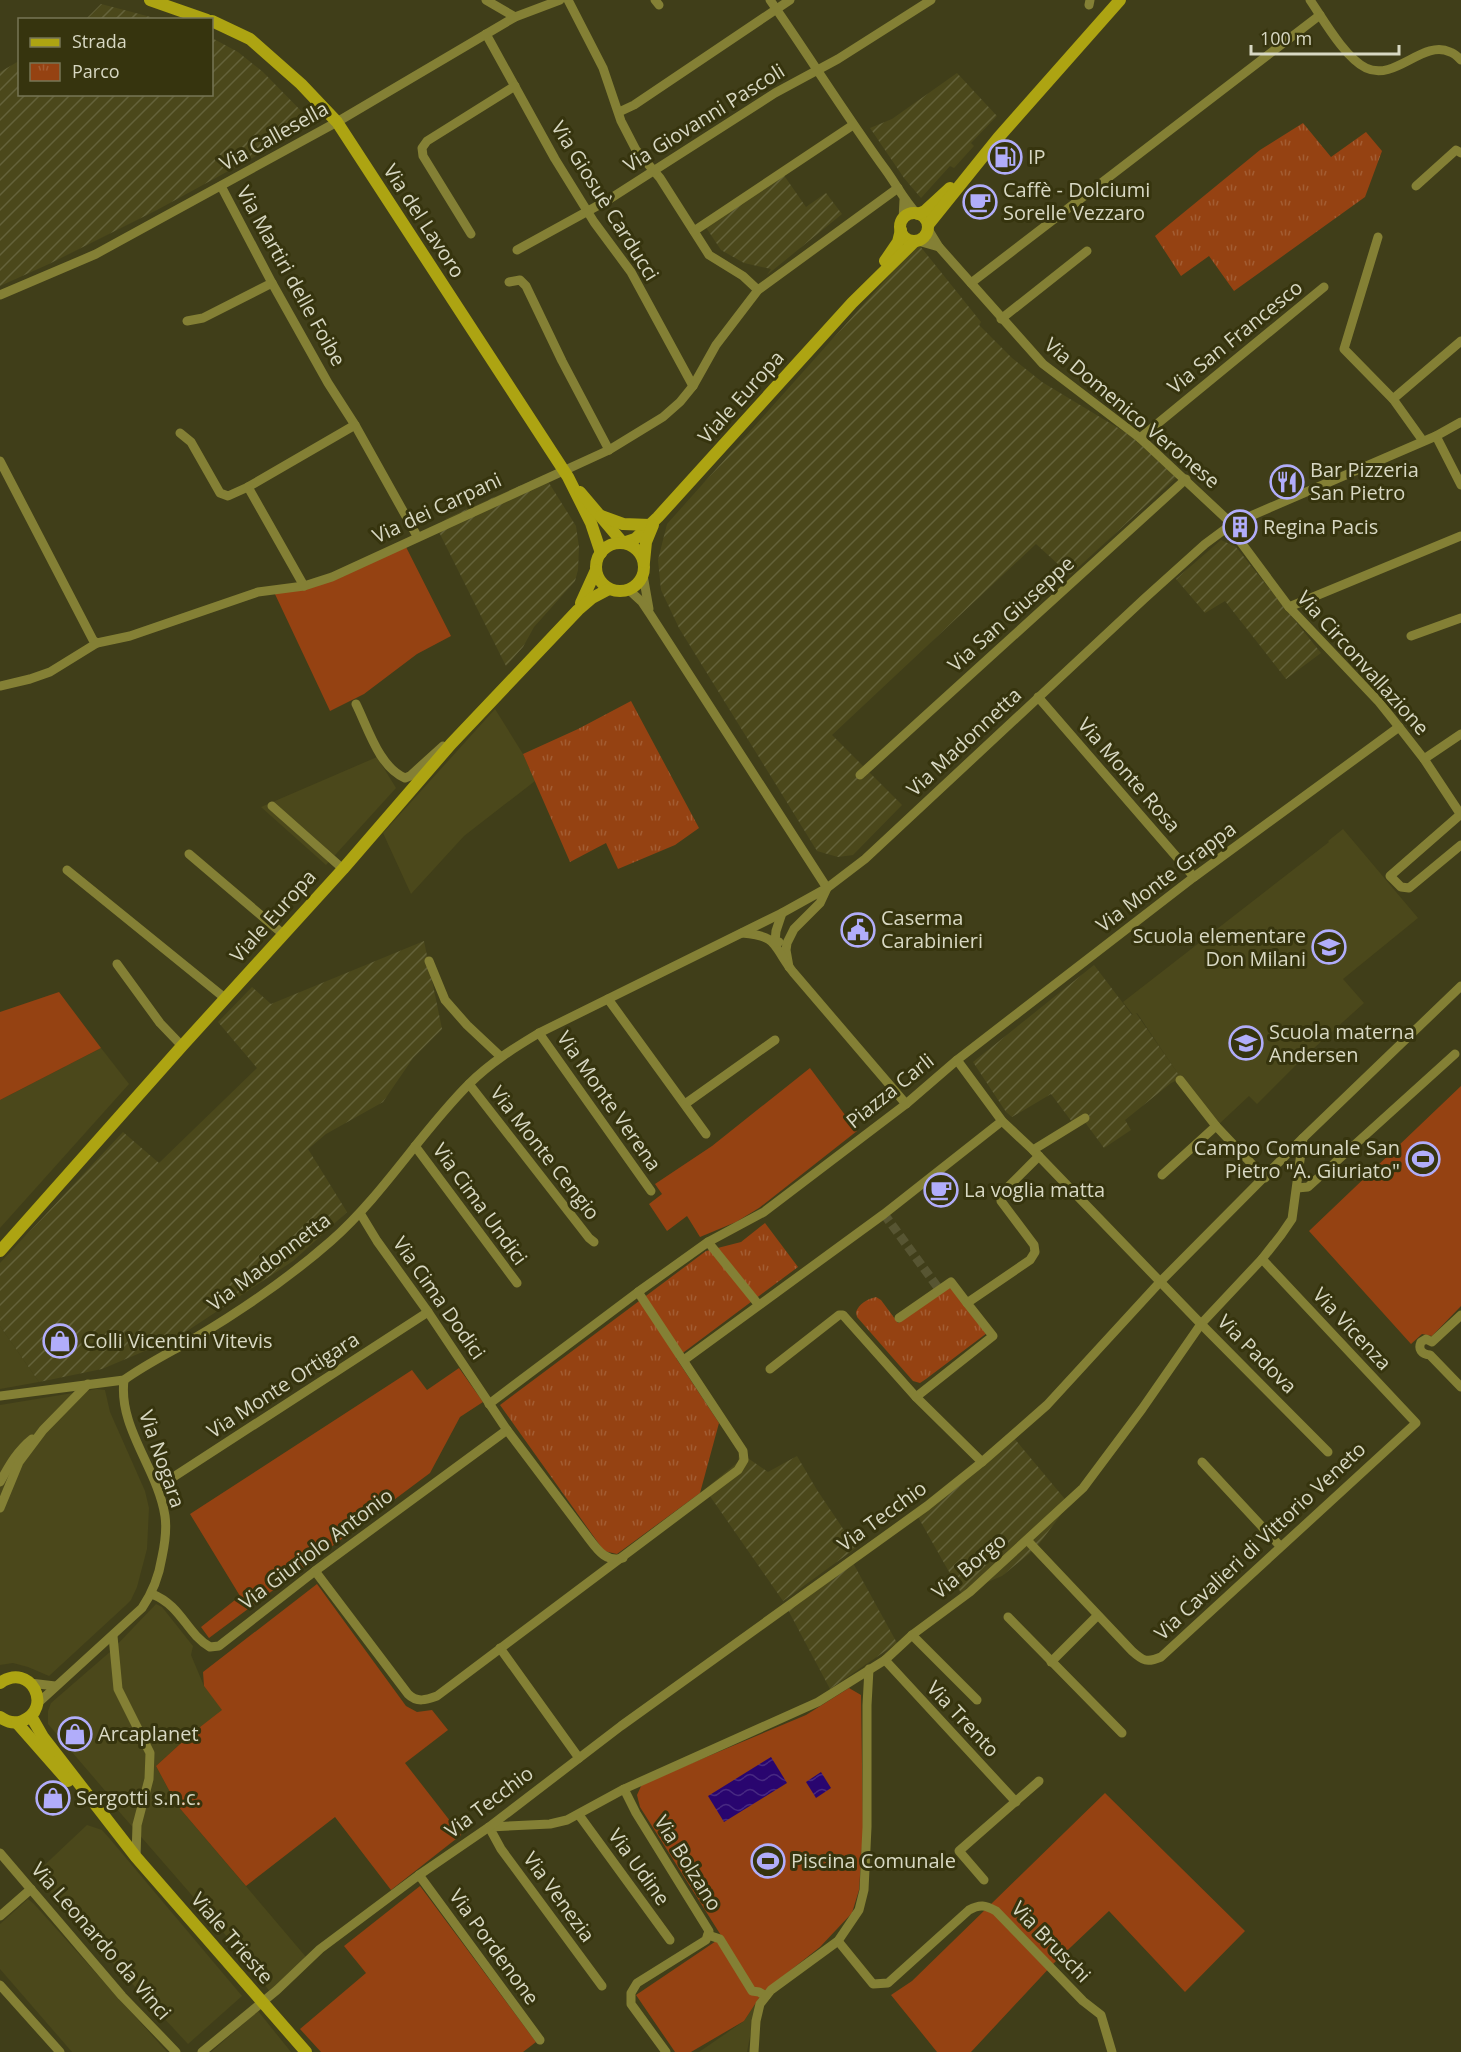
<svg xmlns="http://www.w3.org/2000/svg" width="1461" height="2052" font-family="'Open Sans',sans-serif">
  <defs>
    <pattern id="industrial-furrows" width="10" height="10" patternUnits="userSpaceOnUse" patternTransform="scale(1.5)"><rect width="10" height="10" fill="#4b481b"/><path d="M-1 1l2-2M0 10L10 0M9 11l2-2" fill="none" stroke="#64623a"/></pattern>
    <pattern id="park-tufts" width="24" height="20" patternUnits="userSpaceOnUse" patternTransform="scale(1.5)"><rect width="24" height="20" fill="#954212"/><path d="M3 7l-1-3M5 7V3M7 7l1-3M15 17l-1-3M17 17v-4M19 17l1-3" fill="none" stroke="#a35d33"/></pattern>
    <pattern id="water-waves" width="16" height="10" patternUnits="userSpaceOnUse" patternTransform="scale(1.5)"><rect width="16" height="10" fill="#29056f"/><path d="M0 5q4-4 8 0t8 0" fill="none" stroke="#472982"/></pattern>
  </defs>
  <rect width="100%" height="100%" fill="#403e19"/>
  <g fill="#4b481b">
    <polygon points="495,709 523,754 535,781 464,836 411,894 383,833"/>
    <polygon points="377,757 396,788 326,865 261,807"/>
    <polygon points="1343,829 1418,918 1343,979 1364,1003 1303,1058 1257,1104 1249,1096 1218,1125 1176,1071 1137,1013 1133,1015 1123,1002 1329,842 1328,841"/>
    <polygon points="101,1048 129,1084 0,1228 0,1100"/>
    <polygon points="0,1326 39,1382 0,1389"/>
    <polygon points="97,1389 105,1390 110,1412 145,1491 149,1508 147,1549 137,1587 131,1600 125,1606 49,1676 28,1667 13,1663 0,1665 0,1405"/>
    <polygon points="156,1604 162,1607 193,1646 191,1655 204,1686 223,1710 191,1734 156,1766 177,1805 306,1957 271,1993 216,1923 116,1808 113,1800 48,1724 48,1711 51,1703 111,1651"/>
    <polygon points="87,1825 102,1830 110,1839 242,1996 188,2044 111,1961 35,1874"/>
    <polygon points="28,1899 34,1904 167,2052 72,2052 0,1969 0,1924"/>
    <polygon points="757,2001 747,2052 699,2052 744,2021"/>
    <polygon points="258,2011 291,2052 211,2052"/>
  </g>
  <g fill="url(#industrial-furrows)">
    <polygon points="101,4 128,11 158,19 86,19"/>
    <polygon points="212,38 238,52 263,72 312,122 254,157 157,210 49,264 0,286 0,72 19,61 20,94 212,94"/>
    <polygon points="957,73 997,116 971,143 974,146 954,168 950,166 921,198 904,178 870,128 892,119"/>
    <polygon points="783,174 806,207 826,193 842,214 767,275 771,269 744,263 721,250 705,226"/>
    <polygon points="920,246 981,322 979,325 1012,358 1042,382 1138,440 1179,475 1070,575 1036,544 832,735 902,805 853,855 838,857 817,851 679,628 661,590 658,560 667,524 913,249"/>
    <polygon points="544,475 576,526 579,547 578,570 575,581 534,627 523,647 506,666 438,530 441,523 447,518"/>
    <polygon points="1221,540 1236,547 1321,653 1286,679 1225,601 1205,613 1176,579"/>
    <polygon points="424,941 442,1029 413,1058 383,1102 326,1134 308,1149 347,1212 293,1261 178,1337 102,1369 39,1382 0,1326 0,1263 123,1132 159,1163 257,1068 218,1022 252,987 271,1004"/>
    <polygon points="1094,965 1132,1015 1136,1013 1181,1078 1171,1083 1125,1120 1131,1130 1104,1148 1084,1121 1075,1126 1051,1094 1012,1117 1006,1112 973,1062"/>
    <polygon points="1014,1438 1069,1504 1036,1548 1002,1576 961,1593 918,1517"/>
    <polygon points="739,1452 768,1472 797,1456 817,1490 856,1548 783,1601 705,1489 738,1462"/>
    <polygon points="853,1563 897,1643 830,1689 787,1608"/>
  </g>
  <g fill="#954212">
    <polygon points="405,545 451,636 417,654 364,694 330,711 274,592 310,585"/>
    <polygon points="59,992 101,1048 0,1100 0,1012"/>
    <polygon points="810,1068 857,1131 759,1208 736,1222 700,1237 687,1216 667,1231 649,1204 662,1194 655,1184 712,1146"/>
    <polygon points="1461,1086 1461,1306 1432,1336 1422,1334 1411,1344 1309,1231"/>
    <polygon points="459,1368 483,1402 460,1417 430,1473 209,1638 201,1627 240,1596 190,1514 412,1370 427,1390"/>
    <polygon points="317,1584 406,1706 417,1712 432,1710 448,1730 405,1763 461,1835 391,1890 335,1817 246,1886 177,1805 156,1766 191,1734 222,1710 204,1686 203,1672"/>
    <polygon points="849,1688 861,1695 863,1832 859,1890 852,1913 820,1947 763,1992 744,2021 691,2052 675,2052 636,1995 722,1937 640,1807 637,1795 642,1784 806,1715"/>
    <polygon points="1105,1793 1245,1931 1185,1992 1109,1911 1053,1964 971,2052 937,2052 891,1995 912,1981"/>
    <polygon points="420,1886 536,2042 523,2052 321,2052 300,2029 366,1973 344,1946"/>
  </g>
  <g fill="url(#park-tufts)">
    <polygon points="1303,123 1331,157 1366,132 1382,151 1365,197 1234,291 1209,256 1181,276 1155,236 1260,150"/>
    <polygon points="631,701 699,828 675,845 618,869 606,843 570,862 523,754 578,729"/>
    <polygon points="765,1223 798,1267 676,1358 719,1423 700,1493 617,1554 604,1551 500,1405 706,1251 741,1242"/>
    <path d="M948 1287 953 1288 987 1333 926 1379 920 1383 913 1381 857 1317 856 1312C859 1304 867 1299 876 1297L881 1300 898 1323Z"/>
  </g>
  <g fill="url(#water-waves)">
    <polygon points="771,1757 787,1783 724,1822 708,1796"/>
    <polygon points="821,1772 831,1788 816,1798 806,1782"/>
  </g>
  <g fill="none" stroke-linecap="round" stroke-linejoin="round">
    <polyline stroke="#575532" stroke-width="9" stroke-dasharray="9 4.5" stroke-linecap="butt" points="884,1214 939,1289"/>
    <g stroke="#848035" stroke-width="9">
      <polyline points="486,0 515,17"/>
      <polyline points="568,0 603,68 621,121 636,150 660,178 709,255 743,276 758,290"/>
      <polyline points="655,0 659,5"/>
      <path d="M770 0C809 56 845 114 885 169 896 184 904 200 917 214"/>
      <path d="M1310 0C1323 19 1345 58 1366 68 1395 82 1423 39 1450 52 1454 53 1458 57 1461 60"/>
      <polyline points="1089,5 1090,0"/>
      <polyline points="486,34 555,159 594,222 631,272 693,386"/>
      <polyline points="619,112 634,105 790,0"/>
      <polyline points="221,186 272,283 328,383 355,425 417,536"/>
      <polyline points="1416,186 1456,150 1461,153"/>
      <polyline points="903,220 904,200"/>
      <polyline points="928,229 939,247 1043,364 1140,438 1232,524 1237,537 1289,607 1379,702 1399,727 1424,759 1461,815"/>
      <polyline points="694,231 853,125"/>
      <polyline points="471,234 423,156 422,148 427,141 515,86"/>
      <polyline points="1378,237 1344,349 1393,399 1423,441"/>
      <polyline points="918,241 939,247"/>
      <polyline points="517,250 608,200 775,93 838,59 931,0"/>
      <polyline points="509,282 520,280 526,286 562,361 609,450"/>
      <polyline points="971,283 1320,15"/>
      <polyline points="0,295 96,254 337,122 515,17 560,0"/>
      <polyline points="1001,319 1087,251"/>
      <polyline points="187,321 203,318 272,283"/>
      <polyline points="1393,399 1461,341"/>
      <polyline points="180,433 191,442 220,493 228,496 248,487 355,425"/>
      <polyline points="1436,436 1461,485"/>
      <polyline points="1140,438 1324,287"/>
      <polyline points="0,461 93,640 97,643 130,636 258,592 304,586 332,577 609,450 663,417 680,402 693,386 716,345 758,290 898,188"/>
      <polyline points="248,487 304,586"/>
      <polyline points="643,575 649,609"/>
      <polyline points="629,590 642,602 650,614 827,888 820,903 794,929 787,943 786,950 789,967"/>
      <polyline points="1289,607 1461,536"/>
      <polyline points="1411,636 1461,618"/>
      <polyline points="0,686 30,679 50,672 97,643"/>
      <polyline points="1038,697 1194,877"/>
      <path d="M356 704C368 728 379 767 405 778L410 776 443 746"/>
      <polyline points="1424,759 1461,734"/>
      <polyline points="860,775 1186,479"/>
      <polyline points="272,806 343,869"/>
      <polyline points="1461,814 1390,876 1401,887 1409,888 1461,845"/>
      <polyline points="189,854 283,934"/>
      <polyline points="67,870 226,999"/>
      <path d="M742 933C780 936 772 946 793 972L906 1104"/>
      <polyline points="779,942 775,942 776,931 782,913"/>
      <polyline points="429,961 445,1000 467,1025 500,1056"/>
      <polyline points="117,964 160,1023 182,1046"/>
      <polyline points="608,999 706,1134"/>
      <polyline points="539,1033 651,1191"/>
      <polyline points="957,1060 1002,1121 1033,1150 1201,1324 1328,1452"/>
      <polyline points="1180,1080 1216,1126 1265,1178"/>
      <polyline points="469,1084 589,1238 594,1242"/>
      <polyline points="685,1104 775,1040"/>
      <polyline points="415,1146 517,1283"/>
      <polyline points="1033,1150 1085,1118"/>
      <polyline points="1162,1175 1216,1126"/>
      <polyline points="1297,1188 1308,1187 1455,1054"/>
      <path d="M360 1213 377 1241 428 1312 507 1430 587 1536C597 1549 605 1563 623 1558"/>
      <polyline points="708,1242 758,1304"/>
      <path d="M1461 1315 1432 1342 1426 1339 1421 1342C1418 1349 1421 1354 1430 1355L1461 1387"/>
      <polyline points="899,1318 951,1282 967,1303"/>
      <polyline points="684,1360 884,1214 1002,1121"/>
      <polyline points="770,1369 839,1315 843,1315 916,1397 982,1462"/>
      <path d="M0 1396 124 1380C146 1364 171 1352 195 1338 242 1310 290 1277 331 1241 384 1194 420 1133 469 1084 490 1063 514 1048 539 1033L782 913 827 888 865 859 1144 599 1205 544 1232 524 1436 436 1461 422"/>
      <polyline points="916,1397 993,1336 967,1303 1030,1260 1035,1252 1034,1245 1001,1201 1001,1194 1039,1156"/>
      <polyline points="489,1404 638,1292 708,1242 764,1212 906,1104 957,1060 1194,877 1399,727"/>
      <polyline points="1202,1462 1280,1546"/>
      <path d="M0 1482C9 1466 17 1451 32 1439"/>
      <polyline points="158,1487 428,1312"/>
      <polyline points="0,1508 19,1462 43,1430 88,1384"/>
      <path d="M1027 1540 1132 1651C1143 1661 1147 1663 1161 1657L1416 1423 1262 1259"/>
      <path d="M315 1571 408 1694C417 1703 426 1700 437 1696L738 1470 744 1460 743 1451 638 1292"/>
      <path d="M152 1594C182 1606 186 1633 210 1647L219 1646 315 1571 507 1430"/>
      <polyline points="1008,1617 1122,1733"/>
      <polyline points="912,1635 977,1700"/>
      <polyline points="113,1636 118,1689 150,1753 149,1779 137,1825 136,1857"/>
      <polyline points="500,1648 579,1758"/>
      <polyline points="885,1660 1016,1802"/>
      <polyline points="1051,1662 1097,1616"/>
      <polyline points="30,1683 55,1686"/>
      <path d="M38 1703 142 1608C153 1592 159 1576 162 1557 165 1543 167 1530 165 1516 158 1469 118 1428 124 1380"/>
      <polyline points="624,1789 636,1813 709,1931 706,1940 637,1983 631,1993 631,2004 666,2052"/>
      <polyline points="579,1815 670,1940"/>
      <polyline points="0,1853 122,1996 176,2052"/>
      <polyline points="419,1875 540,2040"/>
      <polyline points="984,1880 959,1851 1039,1781"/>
      <polyline points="0,1916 31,1889"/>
      <polyline points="708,1935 720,1939 752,1991 759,1992 766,1996"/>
      <path d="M838 1941 873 1984 888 1983 969 1910C980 1904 985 1905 996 1911L1083 2001 1101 2015 1112 2052"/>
      <polyline points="0,1985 60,2052"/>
      <polyline points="602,1986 501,1849 489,1827 550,1824 567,1820 624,1789 818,1702 885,1660 912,1635 970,1592 1083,1488 1142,1409 1201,1324 1262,1259 1281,1235 1292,1219 1303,1138"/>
      <polyline points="202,2052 277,1990 320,1949 419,1875 489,1827 621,1726 927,1506 982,1462 1047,1405 1160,1282 1303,1138 1461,986"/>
      <polyline points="754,2052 756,2021 760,2004 771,1990 838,1941 859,1910 864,1890 867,1827 867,1705 869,1669"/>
    </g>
    <g stroke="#ada412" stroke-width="12">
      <polyline points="150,0 207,20"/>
      <polyline points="212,21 250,39 301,84 337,122 568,477 591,523 601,553"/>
      <circle cx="914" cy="227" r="14"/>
      <polyline points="918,214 925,211 950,188"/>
      <polyline points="928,225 998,138 1120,0"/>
      <polyline points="885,261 898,242 901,230"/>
      <polyline points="580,492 623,543 635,539 658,517 852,303 915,241"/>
      <polyline points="601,516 623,524 650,525"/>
      <circle cx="620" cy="567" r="24"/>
      <polyline points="644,562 646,542 653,525"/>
      <polyline points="581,603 596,570"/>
      <polyline points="0,1251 182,1046 343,869 451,744 578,610 592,598 609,589"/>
      <path d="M0 1683C31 1661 54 1709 22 1721 14 1724 7 1722 0 1717"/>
      <polyline points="31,1716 43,1737 136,1857 306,2052"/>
      <polyline points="17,1723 68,1781"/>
    </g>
  </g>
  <defs>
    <g id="fuel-ring" transform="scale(1.725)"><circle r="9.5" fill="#36340e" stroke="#b1adfa" stroke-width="1.5"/><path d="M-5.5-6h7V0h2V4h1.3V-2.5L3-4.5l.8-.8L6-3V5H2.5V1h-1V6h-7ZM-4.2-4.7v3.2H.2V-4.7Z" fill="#b1adfa"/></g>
    <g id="cafe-ring" transform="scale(1.725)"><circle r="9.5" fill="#36340e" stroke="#b1adfa" stroke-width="1.5"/><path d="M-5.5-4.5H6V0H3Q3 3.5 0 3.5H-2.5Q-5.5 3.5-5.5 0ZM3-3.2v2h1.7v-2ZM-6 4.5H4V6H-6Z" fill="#b1adfa"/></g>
    <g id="restaurant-ring" transform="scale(1.725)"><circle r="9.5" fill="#36340e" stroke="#b1adfa" stroke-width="1.5"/><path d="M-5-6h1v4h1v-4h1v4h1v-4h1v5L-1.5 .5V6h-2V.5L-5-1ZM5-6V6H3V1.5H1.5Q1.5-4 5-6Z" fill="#b1adfa"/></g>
    <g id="building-ring" transform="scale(1.725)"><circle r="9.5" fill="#36340e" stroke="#b1adfa" stroke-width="1.5"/><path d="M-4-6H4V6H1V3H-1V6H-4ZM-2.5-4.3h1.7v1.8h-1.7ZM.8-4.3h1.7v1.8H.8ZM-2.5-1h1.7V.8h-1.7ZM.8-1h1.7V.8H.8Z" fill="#b1adfa"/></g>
    <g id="civic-ring" transform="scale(1.725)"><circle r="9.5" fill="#36340e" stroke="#b1adfa" stroke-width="1.5"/><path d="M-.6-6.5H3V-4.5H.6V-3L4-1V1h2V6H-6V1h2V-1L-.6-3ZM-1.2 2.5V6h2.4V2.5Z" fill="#b1adfa"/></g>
    <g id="school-ring" transform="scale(1.725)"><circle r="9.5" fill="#36340e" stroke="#b1adfa" stroke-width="1.5"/><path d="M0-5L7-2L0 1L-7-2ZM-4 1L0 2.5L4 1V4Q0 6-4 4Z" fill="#b1adfa"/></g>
    <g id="stadium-ring" transform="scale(1.725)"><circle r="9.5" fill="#36340e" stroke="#b1adfa" stroke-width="1.5"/><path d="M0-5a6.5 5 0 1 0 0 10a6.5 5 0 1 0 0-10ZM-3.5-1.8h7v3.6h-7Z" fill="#b1adfa"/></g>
    <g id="shop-ring" transform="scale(1.725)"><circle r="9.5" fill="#36340e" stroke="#b1adfa" stroke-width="1.5"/><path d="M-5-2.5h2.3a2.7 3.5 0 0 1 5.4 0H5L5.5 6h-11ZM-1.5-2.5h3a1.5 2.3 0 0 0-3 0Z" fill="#b1adfa"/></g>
  </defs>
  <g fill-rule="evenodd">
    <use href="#fuel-ring" x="1005" y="157"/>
    <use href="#cafe-ring" x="980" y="202"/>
    <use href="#restaurant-ring" x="1287" y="482"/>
    <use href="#building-ring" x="1240" y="527"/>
    <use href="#civic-ring" x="858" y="930"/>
    <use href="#school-ring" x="1329" y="947"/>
    <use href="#school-ring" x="1246" y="1043"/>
    <use href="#stadium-ring" x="1423" y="1159"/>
    <use href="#cafe-ring" x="941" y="1190"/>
    <use href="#shop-ring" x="60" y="1341"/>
    <use href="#shop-ring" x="75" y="1734"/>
    <use href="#shop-ring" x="53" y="1798"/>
    <use href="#stadium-ring" x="768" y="1861"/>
  </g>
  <g text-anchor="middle" stroke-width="6" stroke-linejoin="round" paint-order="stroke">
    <g font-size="20" fill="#d8d8c3" stroke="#36340e">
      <text transform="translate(704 118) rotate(-32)" y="7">Via Giovanni Pascoli</text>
      <text transform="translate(274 136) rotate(-29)" y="7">Via Callesella</text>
      <text transform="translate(605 201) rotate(58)" y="7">Via Giosuè Carducci</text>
      <text transform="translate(424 221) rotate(57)" y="7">Via del Lavoro</text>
      <text transform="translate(291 276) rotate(61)" y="7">Via Martiri delle Foibe</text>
      <text transform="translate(1235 337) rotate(-39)" y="7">Via San Francesco</text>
      <text transform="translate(741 397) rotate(-48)" y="7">Viale Europa</text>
      <text transform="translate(1132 413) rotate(40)" y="7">Via Domenico Veronese</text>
      <text transform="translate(437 508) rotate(-25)" y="7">Via dei Carpani</text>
      <text transform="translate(1011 614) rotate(-42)" y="7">Via San Giuseppe</text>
      <text transform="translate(1363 663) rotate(48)" y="7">Via Circonvallazione</text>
      <text transform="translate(964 742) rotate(-43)" y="7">Via Madonnetta</text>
      <text transform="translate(1129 775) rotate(49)" y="7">Via Monte Rosa</text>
      <text transform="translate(1166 877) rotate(-37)" y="7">Via Monte Grappa</text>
      <text transform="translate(273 916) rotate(-48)" y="7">Viale Europa</text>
      <text transform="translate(890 1091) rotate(-39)" y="7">Piazza Carli</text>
      <text transform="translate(609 1101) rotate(55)" y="7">Via Monte Verena</text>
      <text transform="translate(545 1153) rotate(52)" y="7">Via Monte Cengio</text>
      <text transform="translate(480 1204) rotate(54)" y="7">Via Cima Undici</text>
      <text transform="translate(269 1262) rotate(-37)" y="7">Via Madonnetta</text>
      <text transform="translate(439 1298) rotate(55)" y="7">Via Cima Dodici</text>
      <text transform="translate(1352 1329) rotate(47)" y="7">Via Vicenza</text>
      <text transform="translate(1257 1354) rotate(45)" y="7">Via Padova</text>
      <text transform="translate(283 1385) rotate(-33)" y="7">Via Monte Ortigara</text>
      <text transform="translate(162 1459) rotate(71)" y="7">Via Nogara</text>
      <text transform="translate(882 1516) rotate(-36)" y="7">Via Tecchio</text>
      <text transform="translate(1260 1541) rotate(-43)" y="7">Via Cavalieri di Vittorio Veneto</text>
      <text transform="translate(316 1549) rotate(-37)" y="7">Via Giuriolo Antonio</text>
      <text transform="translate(969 1566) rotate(-40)" y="7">Via Borgo</text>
      <text transform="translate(963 1719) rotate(47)" y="7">Via Trento</text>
      <text transform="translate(489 1802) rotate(-37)" y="7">Via Tecchio</text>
      <text transform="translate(688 1863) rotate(58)" y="7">Via Bolzano</text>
      <text transform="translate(639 1867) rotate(54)" y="7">Via Udine</text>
      <text transform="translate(559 1897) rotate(54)" y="7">Via Venezia</text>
      <text transform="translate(232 1938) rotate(49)" y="7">Viale Trieste</text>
      <text transform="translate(101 1941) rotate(49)" y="7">Via Leonardo da Vinci</text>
      <text transform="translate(1051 1942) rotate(46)" y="7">Via Bruschi</text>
      <text transform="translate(494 1947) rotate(54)" y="7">Via Pordenone</text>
    </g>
    <g font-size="20" fill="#d8d8c3" stroke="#36340e" text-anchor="start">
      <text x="1028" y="164">IP</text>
      <text x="1003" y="197">Caffè - Dolciumi<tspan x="1003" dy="23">Sorelle Vezzaro</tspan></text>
      <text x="1310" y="477">Bar Pizzeria<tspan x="1310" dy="23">San Pietro</tspan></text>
      <text x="1263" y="534">Regina Pacis</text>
      <text x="881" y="925">Caserma<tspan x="881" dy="23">Carabinieri</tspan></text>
      <text x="1306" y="943" text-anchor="end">Scuola elementare<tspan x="1306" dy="23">Don Milani</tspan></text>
      <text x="1269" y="1039">Scuola materna<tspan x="1269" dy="23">Andersen</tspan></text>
      <text x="1400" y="1155" text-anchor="end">Campo Comunale San<tspan x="1400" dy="23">Pietro "A. Giuriato"</tspan></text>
      <text x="964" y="1197">La voglia matta</text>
      <text x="83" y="1348">Colli Vicentini Vitevis</text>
      <text x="98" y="1741">Arcaplanet</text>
      <text x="76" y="1805">Sergotti s.n.c.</text>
      <text x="791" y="1868">Piscina Comunale</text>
    </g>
  </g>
  <rect x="18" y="18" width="195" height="78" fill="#36340e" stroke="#777656" stroke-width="1.5"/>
  <rect x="30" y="38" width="30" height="9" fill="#ada412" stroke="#777656" stroke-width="1.5"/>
  <text x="72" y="48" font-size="18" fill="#d8d8c3">Strada</text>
  <rect x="30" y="63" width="30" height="18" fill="url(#park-tufts)" stroke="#777656" stroke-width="1.5"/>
  <text x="72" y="78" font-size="18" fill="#d8d8c3">Parco</text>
  <path d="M1251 45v9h148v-9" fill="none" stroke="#d8d8c3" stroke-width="3"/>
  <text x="1260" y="45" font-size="18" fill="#d8d8c3" stroke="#36340e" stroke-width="4.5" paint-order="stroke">100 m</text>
</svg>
